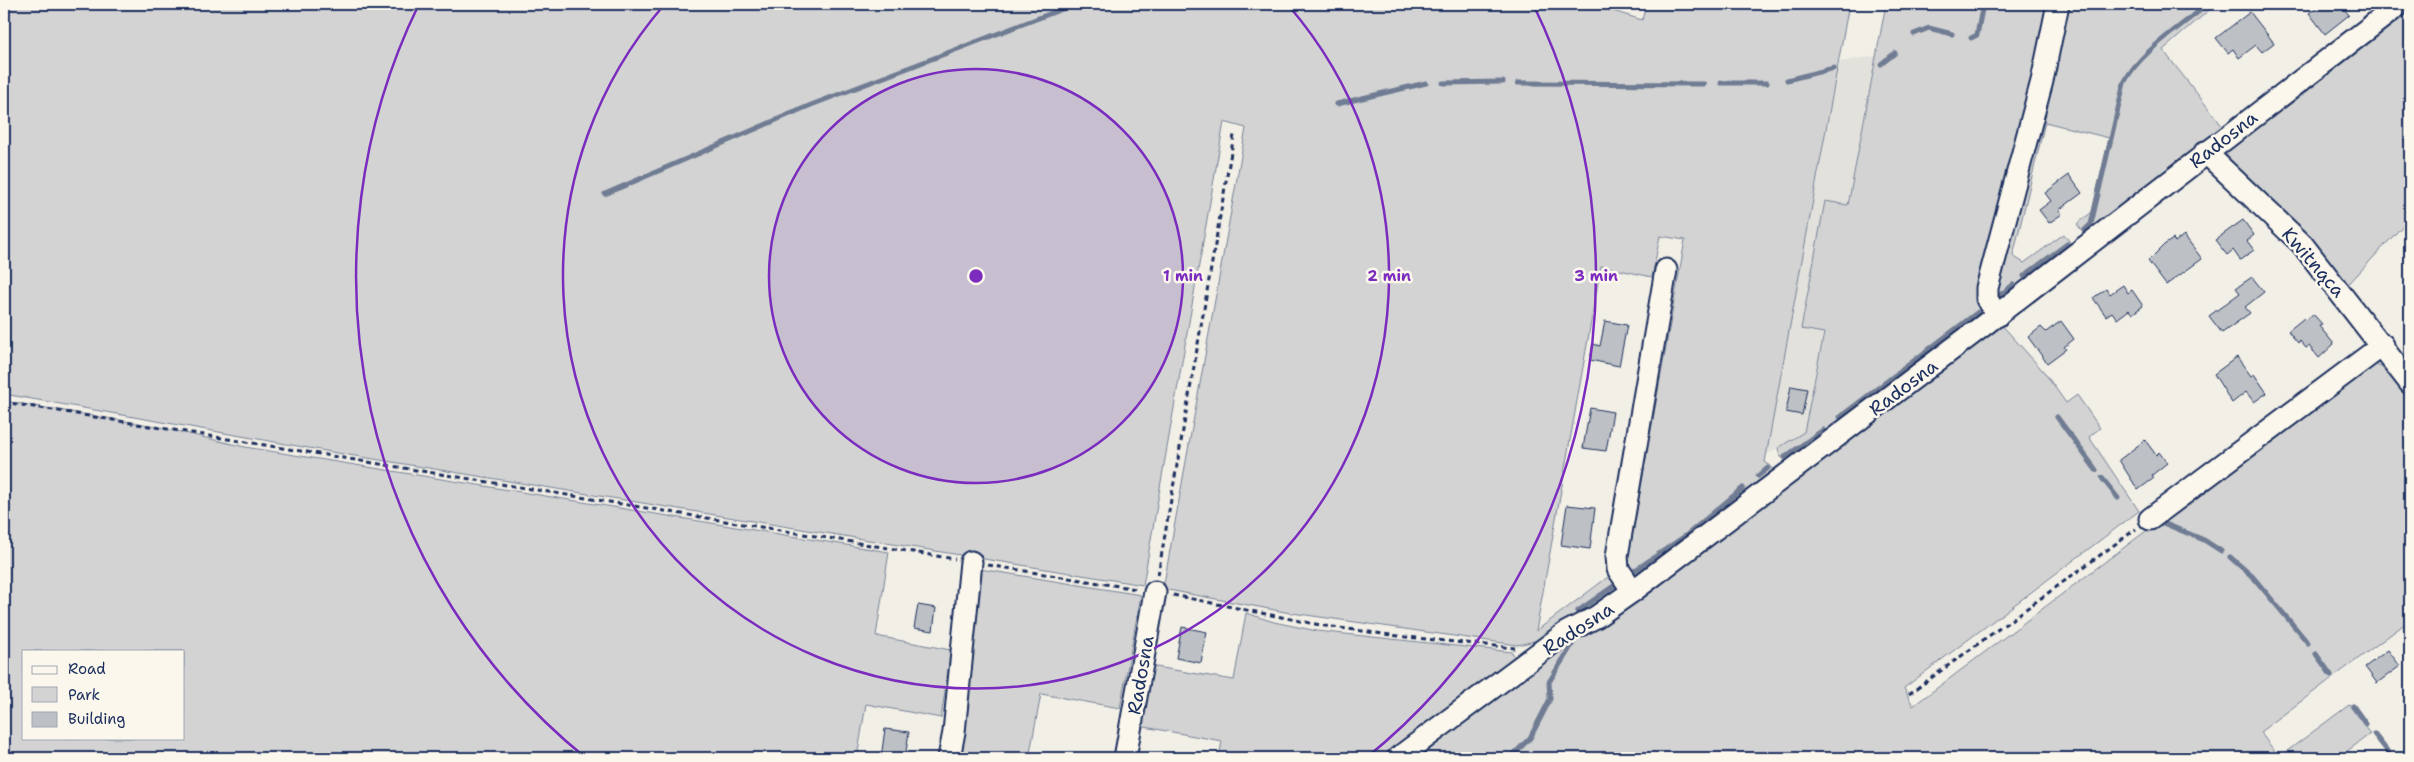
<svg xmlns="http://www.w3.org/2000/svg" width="2414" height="762" font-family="'Shantell Sans',sans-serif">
  <rect width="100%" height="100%" fill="#f2efe6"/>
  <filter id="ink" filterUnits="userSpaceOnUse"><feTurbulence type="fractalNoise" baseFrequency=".02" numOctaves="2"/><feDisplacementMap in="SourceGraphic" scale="10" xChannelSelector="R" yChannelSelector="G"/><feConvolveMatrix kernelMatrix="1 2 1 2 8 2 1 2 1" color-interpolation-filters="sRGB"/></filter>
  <g filter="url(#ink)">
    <polygon fill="#e2e1dc" points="1876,56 1804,432 1766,455 1839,62"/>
    <g fill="#d2d3d2" stroke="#768198" fill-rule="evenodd">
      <path d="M4 4H1590L1642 20 1646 4H1849L1765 462 1771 466 1774 471 1638 581 1623 565 1630 548 1685 240 1660 236 1652 277 1601 266 1536 631 1612 574 1619 587V595C1587 615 1554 639 1517 645L1285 612 1163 589 1246 128 1224 122 1143 585 337 453 4 394Z"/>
      <polygon points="1886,4 2051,4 1985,313 1787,462 1780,456 1778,448 1804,432 1824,333 1801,329 1825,201 1848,205"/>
      <polygon points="2062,4 2216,4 2163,50 2223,127 2085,235 2077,224 2092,212 2109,138 2045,122 2013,256 2024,263 2064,234 2074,248 1999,305 1993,287"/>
      <polygon points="2410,9 2410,218 2344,289 2227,160 2227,147"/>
      <polygon points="2001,324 2044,372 2066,403 2077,395 2100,428 2089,437 2139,511 1904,688 1913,706 2371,362 2391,372 2410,397 2410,620 2260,732 2279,757 2349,705 2370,734 2338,758 1409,758"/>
      <path d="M4 401 155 426 245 447 889 552 876 636 951 650 941 718 866 704 857 758H4ZM24 651H184V738H24Z"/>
      <polygon points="980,569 1141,595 1120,708 1041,694 1029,758 956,758"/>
      <polygon points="1246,613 1274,622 1317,631 1512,652 1516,659 1493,679 1386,758 1219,758 1222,741 1139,726 1150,666 1234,680"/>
    </g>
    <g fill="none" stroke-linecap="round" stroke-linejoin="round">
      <g stroke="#707b93" stroke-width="5">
        <polyline points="1914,34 1929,28 1952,34"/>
        <polyline points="1971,38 1977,35 1983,4"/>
        <polyline points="1881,64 1895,53"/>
        <polyline points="1787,80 1834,68"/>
        <polyline points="1443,83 1503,82"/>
        <polyline points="1518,83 1704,84"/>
        <polyline points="1721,83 1767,83"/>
        <polyline points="1337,104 1426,83"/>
        <polyline points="605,194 811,105 1070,6 1085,4"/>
        <path d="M2084 231 2091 224 2124 83C2138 53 2183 25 2208 4"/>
        <polyline points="2024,276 2067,244"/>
        <polyline points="1999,296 2013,285"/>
        <polyline points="1840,417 1978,312 1981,315"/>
        <polyline points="2057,417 2096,470"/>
        <polyline points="1785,457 1823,430"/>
        <polyline points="1758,476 1768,468"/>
        <polyline points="2102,478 2118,498"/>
        <polyline points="2163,523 2204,540 2221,551"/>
        <polyline points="2230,557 2253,577 2308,643"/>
        <polyline points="1634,571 1688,534 1743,488"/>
        <polyline points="1578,611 1615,585"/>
        <polyline points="2316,654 2331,675"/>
        <polyline points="2353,706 2366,724"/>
        <polyline points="2374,734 2388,752"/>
        <polyline points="1510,758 1530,738 1545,709 1550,699 1549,682 1575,640"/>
      </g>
    </g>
    <g fill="#bdc0c4" stroke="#1b2f5e">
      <polygon points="2322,4 2340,4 2349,15 2325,34 2309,13"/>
      <polygon points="2250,12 2274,43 2262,52 2256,45 2239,58 2233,49 2228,53 2216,38"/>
      <polygon points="2069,175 2082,193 2059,210 2062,214 2049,223 2039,210 2051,201 2045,193"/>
      <polygon points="2243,220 2254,235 2247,241 2254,250 2240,260 2233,250 2227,255 2215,240"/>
      <polygon points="2184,235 2202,259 2166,285 2148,261 2164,245 2173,239 2175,242"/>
      <polygon points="2252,277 2264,292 2245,307 2250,313 2222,333 2209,316 2240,293 2236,288"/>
      <polygon points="2123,285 2128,293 2132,290 2143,306 2132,314 2129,310 2117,319 2112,312 2106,316 2093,298 2106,289 2110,294"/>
      <polygon points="2313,314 2322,324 2319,326 2334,344 2319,358 2309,346 2306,348 2300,341 2298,343 2288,331 2304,318 2306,320"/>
      <polygon points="1605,321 1627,325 1619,366 1590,360 1593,344 1600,346"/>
      <polygon points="2061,321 2074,339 2064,347 2066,349 2047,363 2028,337 2041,327 2046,332"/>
      <polygon points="2237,357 2251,376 2254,374 2267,393 2254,402 2246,392 2232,403 2214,374"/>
      <polygon points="1791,386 1807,389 1802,415 1786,412"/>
      <polygon points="1590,408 1613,412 1606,451 1583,448"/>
      <polygon points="2145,440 2156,455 2159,452 2167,463 2152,475 2154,478 2138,490 2119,460"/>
      <polygon points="1567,505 1595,508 1590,549 1561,545"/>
      <polygon points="918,605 936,608 933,631 914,628"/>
      <polygon points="1182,627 1207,632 1201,663 1176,658"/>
      <polygon points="2388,650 2400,666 2377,683 2365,667"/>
      <polygon points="885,729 909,732 905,758 881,758"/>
    </g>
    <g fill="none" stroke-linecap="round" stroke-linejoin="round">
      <g stroke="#1b2f5e" stroke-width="25">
        <g id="minor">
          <polyline points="2205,152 2302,244 2410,383"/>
          <polyline points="1997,316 1987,299 1987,288 2042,81 2058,4"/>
          <polyline points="2150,519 2383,345"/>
          <polyline points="1633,591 1618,569 1617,556 1666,270"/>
          <polyline points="949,758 954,732 971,562"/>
          <polyline points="1125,758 1155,592"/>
          <polyline points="1398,758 1567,632 1596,617 1633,591 1984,325 2400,4"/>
        </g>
      </g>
      <g stroke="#1b2f5e" stroke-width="3" stroke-dasharray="5 4" stroke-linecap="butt">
        <polyline points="4,402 955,559"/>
        <polyline points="988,565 1137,589"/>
        <polyline points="1158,575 1234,135"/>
        <polyline points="1173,595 1325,626 1406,637 1515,648"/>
        <polyline points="1909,694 2136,529"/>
      </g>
      <use href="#minor" stroke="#fbf7ec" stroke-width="21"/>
    </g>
  </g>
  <circle cx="976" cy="276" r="207" fill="#7b2cbf" fill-opacity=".12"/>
  <g fill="none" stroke="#7b2cbf" stroke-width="2.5">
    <circle cx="976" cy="276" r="207"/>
    <path d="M1288 5A413 413 0 1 1 664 5"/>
    <path d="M586 758A620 620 0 0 1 419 4M1533 4A620 620 0 0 1 1366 758"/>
  </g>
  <g text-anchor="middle" stroke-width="5" stroke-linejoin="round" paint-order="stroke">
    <g font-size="19" fill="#1b2f5e" stroke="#fbf7ec">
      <text transform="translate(2223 139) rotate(-38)" y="7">Radosna</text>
      <text transform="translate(2314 262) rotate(49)" y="7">Kwitnąca</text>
      <text transform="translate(1903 387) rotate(-37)" y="7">Radosna</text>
      <text transform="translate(1578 628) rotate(-33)" y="7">Radosna</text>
      <text transform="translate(1140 675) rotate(-80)" y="7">Radosna</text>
    </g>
  </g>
  <circle cx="976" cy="276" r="8" fill="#7b2cbf" stroke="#fbf7ec" stroke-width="2.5"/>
  <g font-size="15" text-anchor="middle" font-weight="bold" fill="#7b2cbf" stroke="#fbf7ec" stroke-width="5" stroke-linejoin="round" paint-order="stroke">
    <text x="1183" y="281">1 min</text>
    <text x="1389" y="281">2 min</text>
    <text x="1596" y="281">3 min</text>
  </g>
  <rect width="2414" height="762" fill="none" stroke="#fbf7ec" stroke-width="20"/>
  <rect x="10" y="10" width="2394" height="742" fill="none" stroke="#1b2f5e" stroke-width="2" filter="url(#ink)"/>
  <rect x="22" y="650" width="162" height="90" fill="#fbf7ec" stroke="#a1a7b3"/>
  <rect x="32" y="666" width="25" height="8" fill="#fbf7ec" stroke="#a1a7b3"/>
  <text x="68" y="674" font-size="15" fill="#1b2f5e">Road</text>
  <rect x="32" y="687" width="25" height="15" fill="#d2d3d2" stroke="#a1a7b3"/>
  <text x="68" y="700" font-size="15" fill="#1b2f5e">Park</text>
  <rect x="32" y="712" width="25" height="15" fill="#bdc0c4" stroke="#a1a7b3"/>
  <text x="68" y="724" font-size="15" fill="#1b2f5e">Building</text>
</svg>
